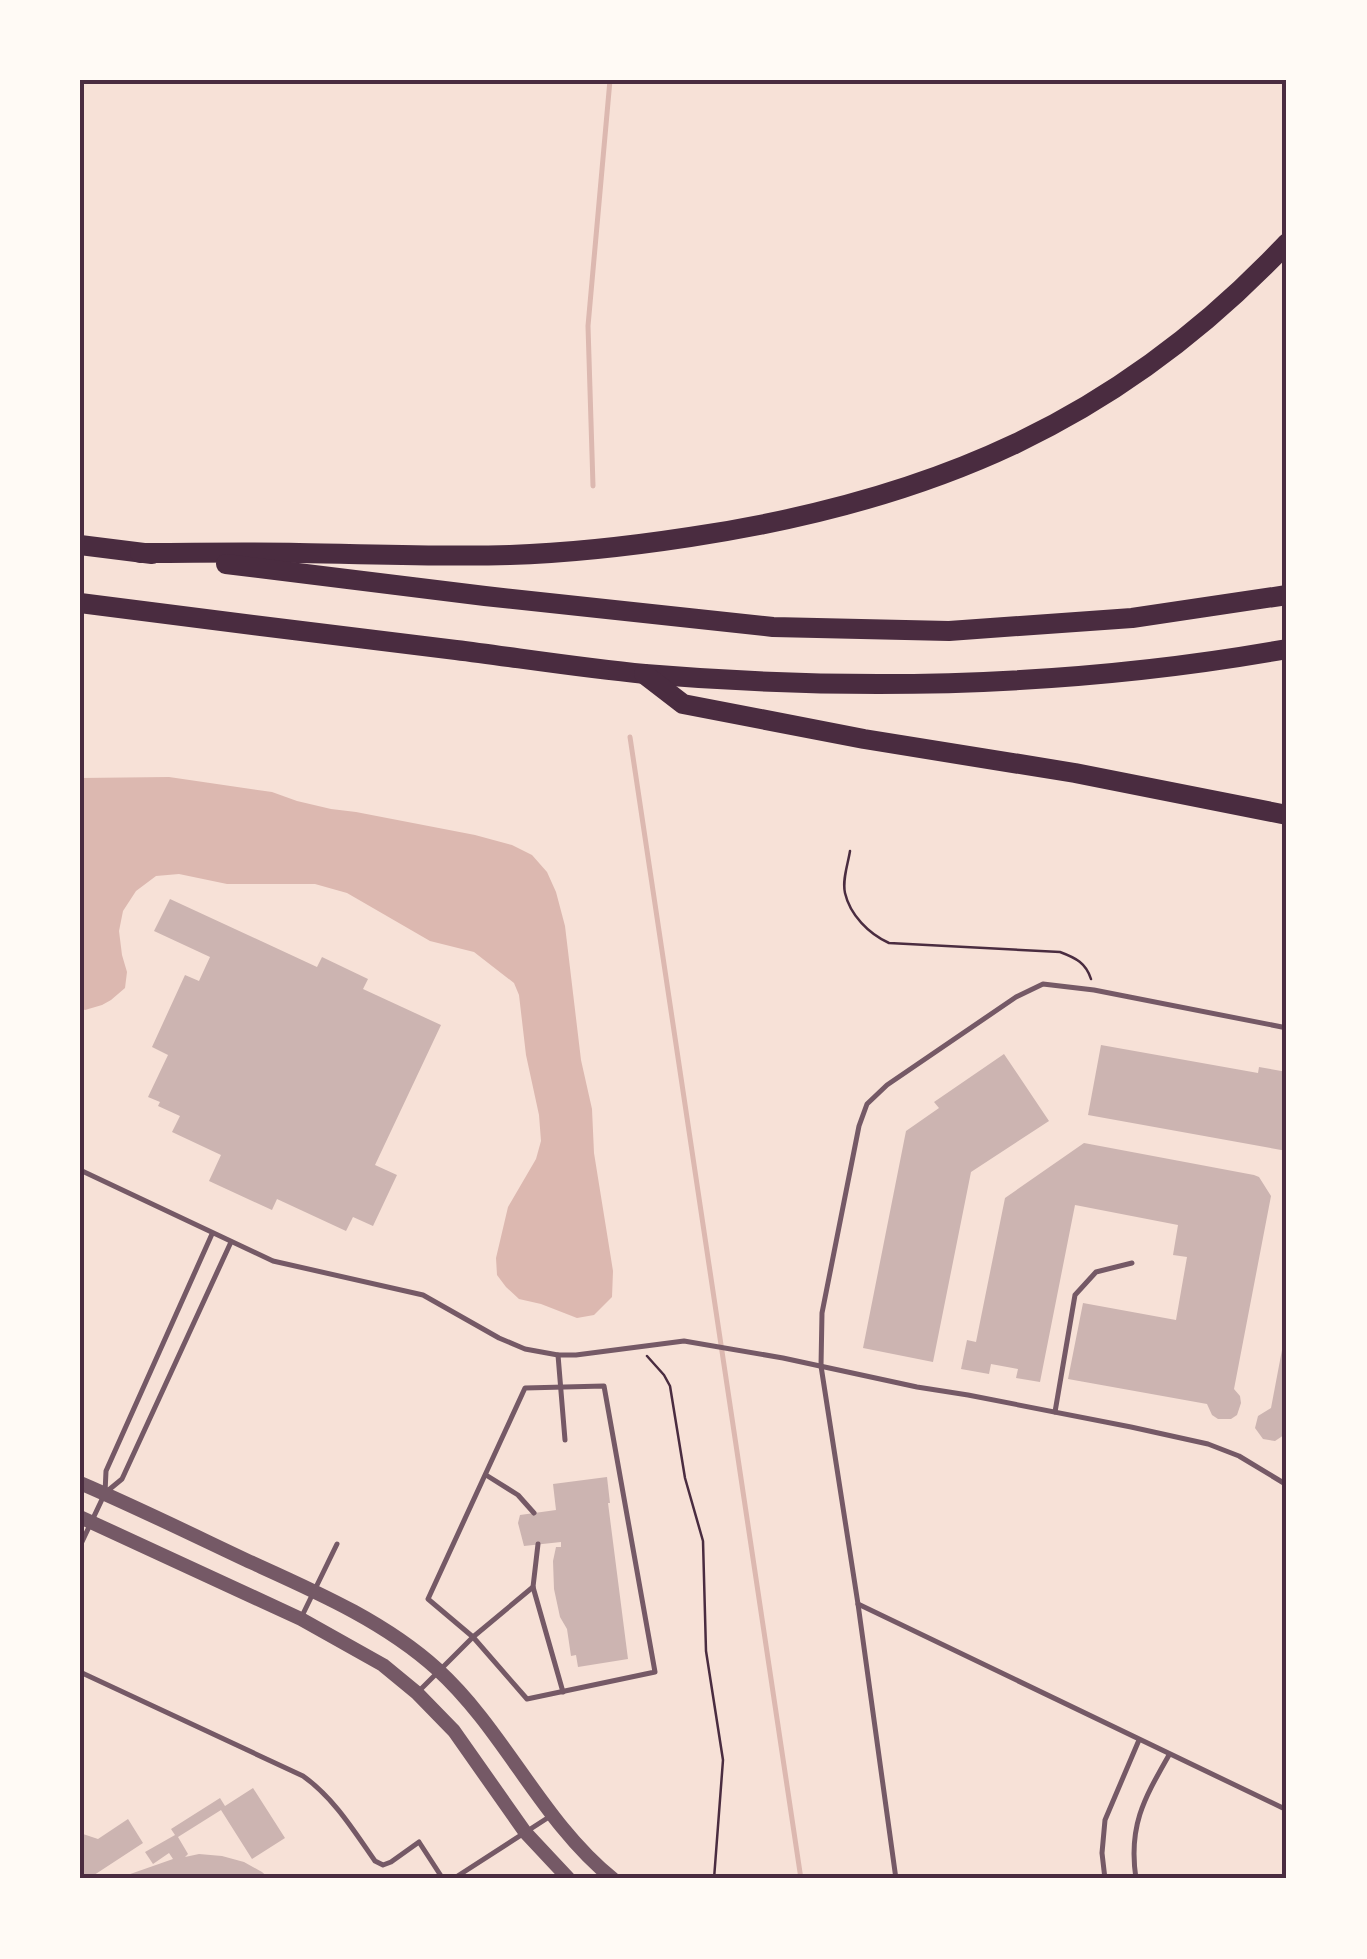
<svg xmlns="http://www.w3.org/2000/svg" width="1367" height="1959" font-family="'Space Grotesk',sans-serif">
  <rect width="100%" height="100%" fill="#f7e1d7"/>
  <polygon fill="#dcb8b0" points="169,777 272,792 297,801 331,809 356,812 475,835 512,845 532,855 547,872 556,892 565,926 581,1060 592,1109 594,1153 613,1271 612,1297 594,1315 577,1318 541,1304 519,1299 506,1287 497,1275 496,1258 508,1207 536,1159 541,1141 539,1115 526,1055 519,995 514,983 474,952 430,941 347,893 315,884 227,884 179,874 156,876 136,891 123,911 119,931 122,955 127,972 125,988 111,1000 102,1005 85,1010 80,1008 80,778"/>
  <g fill="none" stroke-linecap="round" stroke-linejoin="round">
    <g stroke="#dcb8b0" stroke-width="5">
      <polyline points="593,486 588,326 610,80"/>
      <polyline points="630,737 801,1879"/>
    </g>
  </g>
  <g fill="#ccb4b1">
    <polygon points="170,899 317,967 322,957 368,979 363,989 441,1025 375,1165 397,1175 373,1226 353,1217 346,1231 277,1199 272,1210 209,1181 221,1155 172,1132 180,1116 158,1106 160,1102 148,1097 168,1055 152,1047 185,975 199,981 210,957 154,931"/>
    <polygon points="1101,1045 1258,1073 1259,1067 1287,1072 1287,1151 1088,1115"/>
    <polygon points="1004,1054 1049,1121 971,1172 933,1362 863,1348 906,1131 939,1108 934,1102"/>
    <polygon points="1084,1143 1254,1175 1259,1177 1271,1196 1234,1389 1240,1396 1241,1403 1237,1415 1231,1419 1218,1419 1212,1415 1207,1404 1068,1379 1083,1303 1176,1320 1187,1257 1173,1255 1178,1225 1075,1205 1040,1382 1016,1378 1018,1369 991,1364 989,1374 961,1369 967,1340 976,1342 1005,1198"/>
    <polygon points="1285,1334 1287,1335 1287,1433 1275,1441 1263,1439 1255,1428 1258,1416 1271,1408"/>
    <polygon points="607,1477 610,1503 608,1503 628,1659 578,1667 576,1655 571,1656 567,1629 560,1617 554,1589 553,1561 556,1547 561,1547 561,1542 524,1546 518,1523 520,1515 556,1510 553,1484"/>
    <polygon points="253,1788 285,1838 252,1859 221,1810 178,1837 188,1854 185,1857 199,1854 222,1856 244,1862 262,1872 270,1879 116,1879 173,1859 169,1853 153,1864 145,1852 175,1835 171,1829 220,1798 225,1806"/>
    <polygon points="128,1819 143,1843 88,1879 80,1879 80,1833 98,1839"/>
  </g>
  <g fill="none" stroke-linecap="round" stroke-linejoin="round">
    <g stroke="#4a2c40" stroke-width="2.5">
      <path d="M850 851C848 864 842 880 845 893 850 915 869 934 889 943L1060 952C1076 958 1086 963 1091 979"/>
      <polyline points="647,1356 664,1375 670,1386 685,1478 703,1541 706,1651 723,1760 714,1879"/>
    </g>
    <g stroke="#755966" stroke-width="5">
      <polyline points="80,1170 273,1261 423,1295 499,1338 525,1349 558,1355 576,1355 684,1341 783,1358 917,1387 968,1395 1131,1427 1208,1444 1239,1456 1287,1485"/>
      <polyline points="558,1355 565,1440"/>
      <polygon points="604,1386 655,1672 527,1699 473,1637 428,1599 525,1388"/>
      <polyline points="1055,1412 1075,1295 1096,1272 1132,1263"/>
      <polyline points="486,1475 518,1495 534,1513"/>
      <polyline points="105,1493 106,1471 212,1234"/>
      <polyline points="538,1544 533,1587 563,1692"/>
      <polyline points="80,1546 105,1493 122,1479 231,1242"/>
      <polyline points="858,1604 1287,1810"/>
      <polyline points="301,1618 337,1544"/>
      <path d="M80 1672 303 1776C334 1798 354 1831 375 1861L383 1865 391 1862 419 1842 443 1879"/>
      <polyline points="417,1693 473,1637 533,1587"/>
      <polyline points="453,1879 549,1817"/>
      <polyline points="896,1879 858,1604 821,1366 822,1313 859,1126 867,1104 887,1085 1016,997 1043,984 1094,990 1287,1028"/>
      <polyline points="1105,1879 1102,1853 1105,1820 1139,1740"/>
      <path d="M1136 1879C1128 1826 1144 1799 1169 1755"/>
    </g>
    <g stroke="#755966" stroke-width="14">
      <path d="M80 1483C136 1507 191 1534 246 1560 312 1590 383 1620 437 1669 505 1731 541 1821 613 1879"/>
      <polyline points="80,1517 301,1619 383,1665 417,1693 454,1731 525,1832 569,1879"/>
    </g>
    <g stroke="#4a2c40" stroke-width="20">
      <polyline points="80,545 152,554"/>
      <path d="M140 553C193 553 246 552 299 553 369 554 439 557 510 555 571 553 631 546 690 537 930 501 1119 422 1287 243"/>
      <polyline points="226,564 485,596 773,627 949,631 1132,618 1287,595"/>
      <path d="M80 603C205 619 331 635 456 650 519 658 582 668 645 674 859 692 1075 687 1287 649"/>
      <polyline points="644,674 683,704 864,739 1075,773 1287,815"/>
    </g>
  </g>
  <rect width="1367" height="1959" fill="none" stroke="#fffaf5" stroke-width="165"/>
  <rect x="82" y="82" width="1202" height="1794" fill="none" stroke="#4a2c40" stroke-width="4"/>
</svg>
